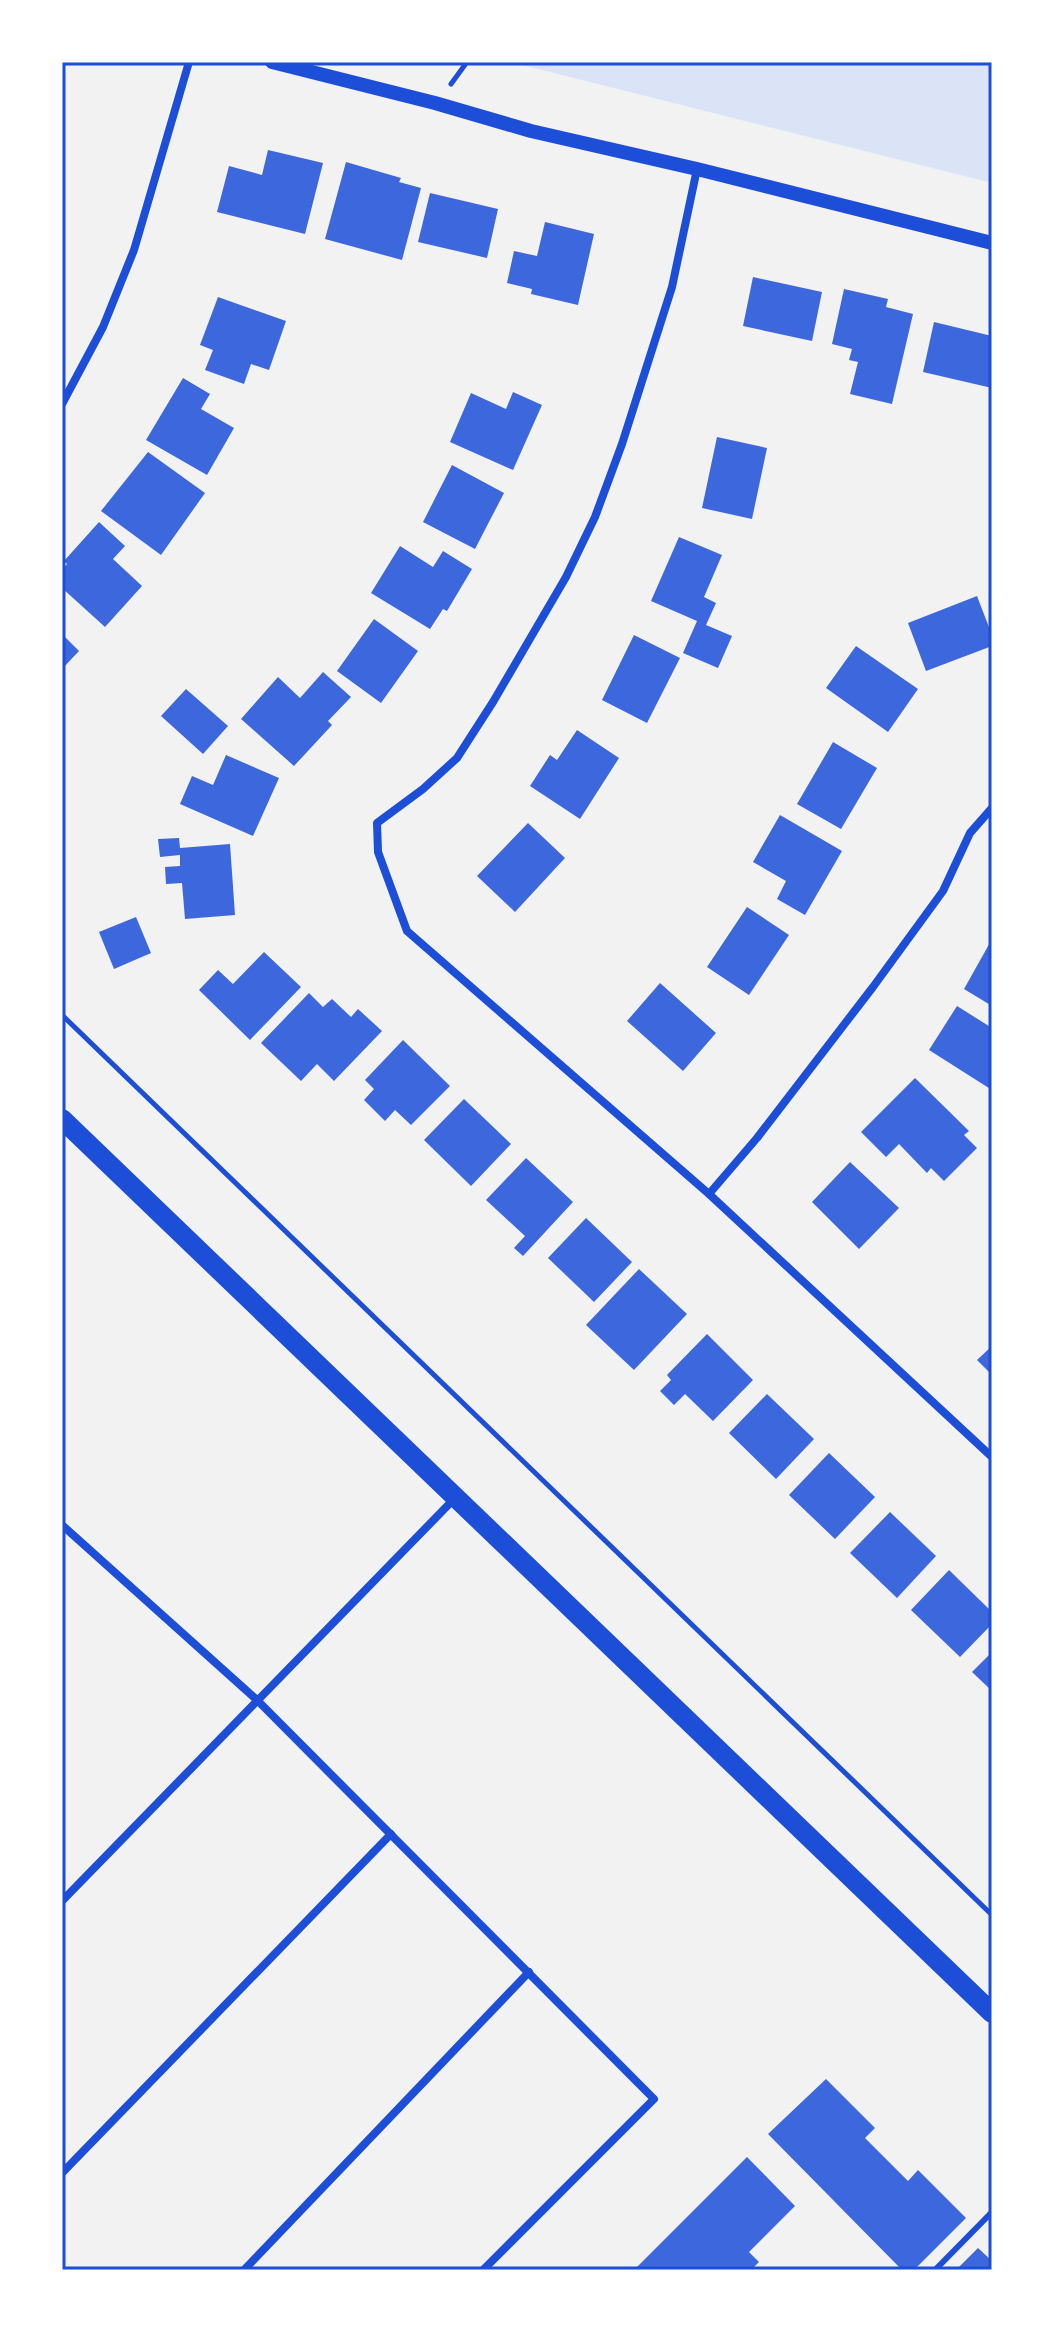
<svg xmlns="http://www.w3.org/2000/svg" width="1054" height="2332" font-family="'Titillium Web',sans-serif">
  <rect width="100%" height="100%" fill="#f2f2f2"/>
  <polygon fill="#dbe4f7" points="510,62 992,62 992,183"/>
  <g fill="#3d67dc">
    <polygon points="268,150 323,163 305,234 217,212 229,166 262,175"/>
    <polygon points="346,162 401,178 399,182 421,188 402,260 325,239"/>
    <polygon points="430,193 498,209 487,258 418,242"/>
    <polygon points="545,222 594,234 578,305 531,294 532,289 507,283 514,251 537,256"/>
    <polygon points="753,277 822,292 812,341 743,326"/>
    <polygon points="844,289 888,299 886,307 913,314 892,404 850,394 858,362 849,360 852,349 832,344"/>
    <polygon points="218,297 286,321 269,370 251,364 244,384 205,370 213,350 200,345"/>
    <polygon points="934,322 992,336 992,388 923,372"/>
    <polygon points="183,378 210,394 201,409 234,428 207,475 146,440"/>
    <polygon points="513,392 542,405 513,470 450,442 471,393 506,409"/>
    <polygon points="717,437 767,448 752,519 702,508"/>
    <polygon points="148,452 205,493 161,555 101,511"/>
    <polygon points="452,465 504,493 475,549 423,522"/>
    <polygon points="99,522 125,546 113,559 142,586 105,627 62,588 62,570 67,564 64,561"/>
    <polygon points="679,537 722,555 704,597 716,603 706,625 732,636 718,668 683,653 697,621 651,601"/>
    <polygon points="400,546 433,567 443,551 472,569 447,611 443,609 430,629 371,593"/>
    <polygon points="977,596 992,635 992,646 926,671 908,623"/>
    <polygon points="374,619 418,651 381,703 337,671"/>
    <polygon points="62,634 79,651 62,669"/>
    <polygon points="634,635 680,658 647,723 602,700"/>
    <polygon points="856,646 918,689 888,732 826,688"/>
    <polygon points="323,672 351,697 328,721 332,725 294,766 241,719 278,677 300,698"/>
    <polygon points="186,689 228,726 203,754 161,716"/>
    <polygon points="577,730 619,758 580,819 530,786 550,755 557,760"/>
    <polygon points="833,742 877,768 841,829 797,804"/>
    <polygon points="226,755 279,778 253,836 180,804 192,776 213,785"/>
    <polygon points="780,815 842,851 805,915 777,899 786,881 753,862"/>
    <polygon points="528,823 565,858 515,912 477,876"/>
    <polygon points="179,838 180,848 230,844 235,915 185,919 182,883 166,884 165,867 180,866 180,855 160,857 158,839"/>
    <polygon points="747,907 789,935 749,995 707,967"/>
    <polygon points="136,917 151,953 114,969 99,932"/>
    <polygon points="992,939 992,1006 964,989"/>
    <polygon points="264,952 301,987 250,1040 199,990 218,970 233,984"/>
    <polygon points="660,983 716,1033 683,1071 627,1021"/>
    <polygon points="309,993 323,1007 332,999 351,1017 358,1009 382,1031 334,1081 317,1064 301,1081 261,1043"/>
    <polygon points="957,1006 992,1028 992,1090 929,1050"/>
    <polygon points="403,1040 450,1086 411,1125 395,1110 385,1121 364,1100 374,1089 365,1080"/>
    <polygon points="915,1078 969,1131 964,1135 977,1148 944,1181 931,1168 927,1173 899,1144 886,1157 861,1132"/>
    <polygon points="464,1099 511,1144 471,1186 424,1140"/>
    <polygon points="526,1158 573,1202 523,1256 514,1248 525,1236 486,1200"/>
    <polygon points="850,1162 899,1208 859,1249 812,1202"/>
    <polygon points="586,1218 632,1262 594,1302 548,1258"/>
    <polygon points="639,1269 687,1314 634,1370 586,1325"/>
    <polygon points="707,1334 753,1380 713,1421 685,1394 674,1405 660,1391 671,1380 667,1375"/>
    <polygon points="992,1346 992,1375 977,1360"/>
    <polygon points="767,1394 814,1439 776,1479 729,1433"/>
    <polygon points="829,1453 875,1497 835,1539 789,1495"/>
    <polygon points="890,1512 936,1556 897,1598 850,1553"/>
    <polygon points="949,1570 992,1612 992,1624 960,1657 911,1610"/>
    <polygon points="992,1652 992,1691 972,1672"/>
    <polygon points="826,2079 875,2128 865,2138 908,2181 918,2170 966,2218 914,2270 902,2270 768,2134"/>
    <polygon points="747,2157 795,2206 749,2252 759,2262 751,2270 634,2270"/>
    <polygon points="978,2248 992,2261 992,2270 956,2270"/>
  </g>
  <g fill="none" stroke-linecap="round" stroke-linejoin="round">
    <g stroke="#1d4ed8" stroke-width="5">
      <polyline points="451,84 467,62"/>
      <polyline points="62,1015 992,1915"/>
    </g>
    <polyline stroke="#1d4ed8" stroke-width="6" points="935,2270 992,2212"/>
    <g stroke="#1d4ed8" stroke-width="8">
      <polyline points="697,169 672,287 622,444 595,517 566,577 493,702 457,758 423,789 377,823 378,852 407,931 709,1194 992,1457"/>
      <polyline points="62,404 103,327 134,250 189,62"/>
      <polyline points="709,1194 757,1138 873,987 943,891 970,833 992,808"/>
      <polyline points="62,1525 257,1700 654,2099 483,2270"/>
      <polyline points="62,1901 455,1498"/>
      <polyline points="62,2173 391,1834"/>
      <polyline points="244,2270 529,1972"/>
    </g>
    <polyline stroke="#1d4ed8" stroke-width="14" points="272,62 435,103 531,131 697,169 992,243"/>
    <polyline stroke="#1d4ed8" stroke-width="20" points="62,1119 992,2013"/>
  </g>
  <rect width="1054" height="2332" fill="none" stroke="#ffffff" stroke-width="128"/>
  <rect x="64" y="64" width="926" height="2204" fill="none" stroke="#1d4ed8" stroke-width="3"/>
</svg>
